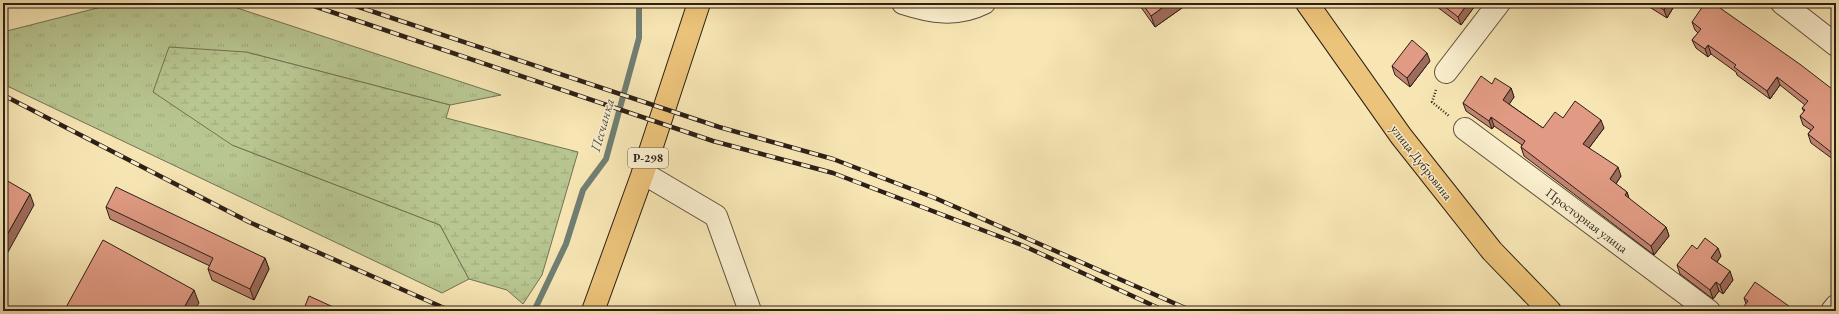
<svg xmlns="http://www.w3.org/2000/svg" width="1839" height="314" font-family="'EB Garamond',serif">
  <defs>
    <pattern id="grass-tufts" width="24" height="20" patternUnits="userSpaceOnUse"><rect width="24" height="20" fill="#b8c691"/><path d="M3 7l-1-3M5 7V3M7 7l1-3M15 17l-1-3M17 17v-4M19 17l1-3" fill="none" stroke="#9eaa7c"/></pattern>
    <pattern id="wetland-marsh" width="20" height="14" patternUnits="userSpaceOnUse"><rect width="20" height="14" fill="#b8c691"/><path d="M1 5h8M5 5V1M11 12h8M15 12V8" fill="none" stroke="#9eaa7c"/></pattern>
  </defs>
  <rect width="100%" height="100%" fill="#f7e6b4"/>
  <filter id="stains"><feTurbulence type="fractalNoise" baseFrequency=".005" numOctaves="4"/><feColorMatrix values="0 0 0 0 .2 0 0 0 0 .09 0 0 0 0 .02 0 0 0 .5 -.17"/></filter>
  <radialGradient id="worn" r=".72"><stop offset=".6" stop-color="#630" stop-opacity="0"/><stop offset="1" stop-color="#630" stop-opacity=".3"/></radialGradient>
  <polygon fill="url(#grass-tufts)" stroke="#727254" points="117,3 222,3 501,95 450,105 246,52 232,145 440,225 469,279 442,293 3,84 3,32"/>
  <polygon fill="url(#wetland-marsh)" stroke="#727254" points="169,47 246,52 450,105 446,118 578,152 542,275 523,304 507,290 469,279 440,225 232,145 153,92"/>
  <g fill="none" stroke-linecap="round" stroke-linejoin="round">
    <polyline stroke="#707f73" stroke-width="6" points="534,311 566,244 583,190 606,159 639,38 639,3"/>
    <g stroke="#60513e" stroke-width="24">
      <g id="minor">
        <path d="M903 3C931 12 956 17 984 3"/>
        <polyline points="1782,3 1836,45"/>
        <polyline points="1446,72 1499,3"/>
        <polyline points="1465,129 1709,311"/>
        <polyline points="643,173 716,216 750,311"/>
        <polyline points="1832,311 1836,306"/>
      </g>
    </g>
    <g stroke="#2d1f17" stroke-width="24">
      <polyline id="major" points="1307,3 1401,136 1492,251 1550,311"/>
    </g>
    <g stroke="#2d1f17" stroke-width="24">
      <polyline id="highway" points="593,311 643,173 699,3"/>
    </g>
    <polyline stroke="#2d1f17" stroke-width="2.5" stroke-dasharray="1 2" stroke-linecap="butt" points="1436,90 1432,102 1449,116"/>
    <use href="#minor" stroke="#faefce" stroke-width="22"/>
    <use href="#major" stroke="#ecc37a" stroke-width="22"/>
    <use href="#highway" stroke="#ecc37a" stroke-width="22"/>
    <g stroke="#2d1f17" stroke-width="4.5">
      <g id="rail">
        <polyline points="305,3 713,141 833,173 1024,246 1165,311"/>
        <polyline points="347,3 719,127 833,159 935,198 1192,311"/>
        <polyline points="3,95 249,222 451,311"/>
      </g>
    </g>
    <use href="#rail" stroke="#faefce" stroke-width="3" stroke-dasharray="9" stroke-linecap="butt"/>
  </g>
  <g fill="#c28572" stroke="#2d1f17">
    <polygon points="1138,3 1189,3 1155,27"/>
    <polygon points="1432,3 1477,3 1461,25"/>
    <polygon points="1643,3 1676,3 1667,18"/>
    <polygon points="1692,22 1836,92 1836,158 1834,160 1811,143 1808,134 1811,130 1803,125 1800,116 1804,112 1802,108 1805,105 1780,85 1770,99 1737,75 1736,72 1711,54 1708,57 1696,48 1692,40 1698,33 1695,30"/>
    <polygon points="1430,61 1410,87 1395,75 1392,66"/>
    <polygon points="1511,88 1514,97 1509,104 1543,128 1563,118 1604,128 1589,148 1621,176 1616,184 1627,192 1629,199 1666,227 1669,236 1654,255 1524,156 1521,147 1522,145 1494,126 1492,129 1466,111 1463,103"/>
    <polygon points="106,207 265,258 269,269 254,300 212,280 208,269 210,266 110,219"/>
    <polygon points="1697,249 1721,256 1717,262 1733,280 1723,294 1719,291 1713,299 1680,274 1677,265"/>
    <polygon points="1744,298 1793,309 1746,304"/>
  </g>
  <g fill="#9e6c5c" stroke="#2d1f17">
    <polygon points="1169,3 1189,3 1155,27 1151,16"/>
    <polygon points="1468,3 1477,3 1461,25 1458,17"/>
    <polygon points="1668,3 1676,3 1667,18 1664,10"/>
    <polygon points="1708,45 1711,54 1708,57 1705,49"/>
    <polygon points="1427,53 1430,61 1410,87 1407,78"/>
    <polygon points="1777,77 1780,85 1770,99 1767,91"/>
    <polygon points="1511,88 1514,97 1506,109 1503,100"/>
    <polygon points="1491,117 1494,126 1492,129 1489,121"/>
    <polygon points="1601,120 1604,128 1586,152 1583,144"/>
    <polygon points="1836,146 1836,158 1834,160 1831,152"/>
    <polygon points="1618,167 1621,176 1613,188 1610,179"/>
    <polygon points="1627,192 1630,201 1625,195"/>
    <polygon points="30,194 34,205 3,261 3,242"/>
    <polygon points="1666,227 1669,236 1654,255 1651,246"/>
    <polygon points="1718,248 1721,256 1714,266 1711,258"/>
    <polygon points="265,258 269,269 254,300 250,289"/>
    <polygon points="1730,271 1733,280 1723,294 1720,285"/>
    <polygon points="1716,282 1719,291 1713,299 1710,290"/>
    <polygon points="194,290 199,303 194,311 182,311"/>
  </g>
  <g fill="#e19b84" stroke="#2d1f17">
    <polygon points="1142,3 1169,3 1151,16"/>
    <polygon points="1440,3 1468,3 1458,17"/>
    <polygon points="1653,3 1668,3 1664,10"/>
    <polygon points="1705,3 1713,3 1801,65 1836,92 1836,146 1831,152 1808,134 1814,127 1800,116 1805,110 1802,108 1808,101 1777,77 1767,91 1734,67 1736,65 1708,45 1705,49 1692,40 1701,29 1692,22"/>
    <polygon points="1412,40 1427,53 1407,78 1392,66"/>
    <polygon points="1481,76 1492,84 1495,78 1511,88 1503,100 1543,128 1555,112 1563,118 1575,101 1601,120 1583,144 1618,167 1610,179 1627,192 1625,195 1666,227 1651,246 1521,147 1525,141 1491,117 1489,121 1463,103"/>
    <polygon points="6,180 30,194 3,242 3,186"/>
    <polygon points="116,187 265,258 250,289 208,269 213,258 106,207"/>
    <polygon points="1705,238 1718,248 1711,258 1730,271 1720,285 1716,282 1710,290 1677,265 1692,245 1697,249"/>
    <polygon points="103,240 194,290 182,311 64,311"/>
    <polygon points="1755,282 1793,309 1792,311 1740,311 1748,301 1744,298"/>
    <polygon points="309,296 342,311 303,311"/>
  </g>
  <g text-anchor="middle" stroke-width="3" stroke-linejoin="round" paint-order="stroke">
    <rect fill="#faefce" stroke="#6a5d4e" stroke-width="1" x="628" y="148" width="40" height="20" rx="3"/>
    <g font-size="12" font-weight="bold" fill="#2d1f17">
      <text x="648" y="162">Р-298</text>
    </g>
    <g font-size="13" fill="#2d1f17" stroke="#faefce">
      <text transform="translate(1422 162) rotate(52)" y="5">улица Дубровина</text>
      <text transform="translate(1587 220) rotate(37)" y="5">Просторная улица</text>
    </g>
    <g font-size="14" font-style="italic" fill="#4f4f45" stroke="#faefce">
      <text transform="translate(602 125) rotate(-74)" y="5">Песчанка</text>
    </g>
  </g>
  <rect width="1839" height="314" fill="none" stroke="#f7e6b4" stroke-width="16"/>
  <rect x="4" y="4" width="1831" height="306" fill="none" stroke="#2d1f17" stroke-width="2"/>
  <rect x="8" y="8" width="1823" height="298" fill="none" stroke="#2d1f17"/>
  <rect width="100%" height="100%" filter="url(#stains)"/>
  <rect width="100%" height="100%" fill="url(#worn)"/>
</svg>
